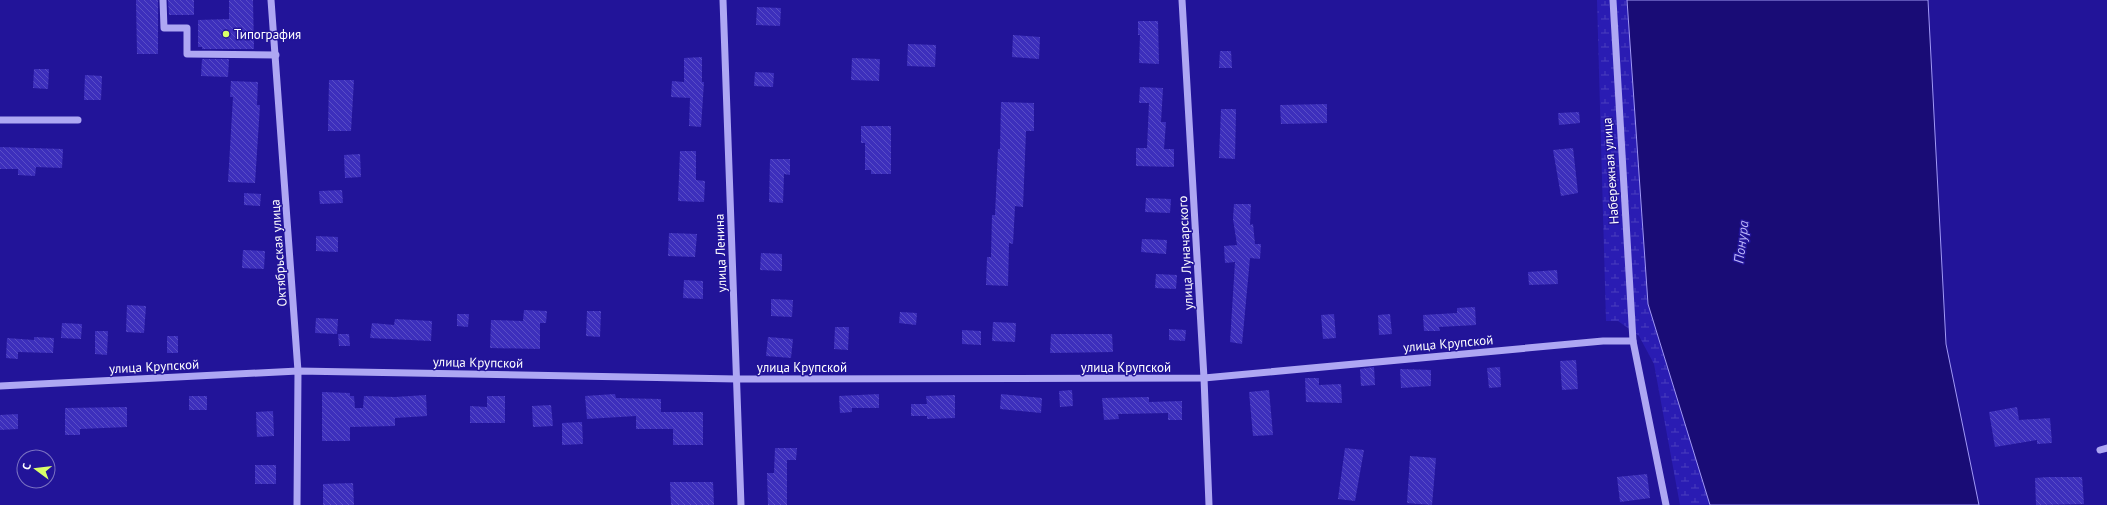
<svg xmlns="http://www.w3.org/2000/svg" width="2107" height="505" font-family="'PT Sans',sans-serif">
  <defs>
    <pattern id="wetland-marsh" width="20" height="14" patternUnits="userSpaceOnUse"><rect width="20" height="14" fill="#2a1cb3"/><path d="M1 5h8M5 5V1M11 12h8M15 12V8" fill="none" stroke="#4a3ebe"/></pattern>
    <pattern id="building-back-hatch" width="6" height="6" patternUnits="userSpaceOnUse"><rect width="6" height="6" fill="#3d2fbc"/><path d="M-1 5l2 2M0 0l6 6M5-1l2 2" fill="none" stroke="#5a4ec6"/></pattern>
  </defs>
  <rect width="100%" height="100%" fill="#221499"/>
  <polygon fill="url(#wetland-marsh)" points="1597,0 1627,0 1648,304 1710,505 1680,505 1654,364 1639,336 1618,321 1606,321"/>
  <polygon fill="#190c76" stroke="#a199f6" points="1627,0 1928,0 1946,344 1979,505 1710,505 1648,304"/>
  <g fill="url(#building-back-hatch)">
    <polygon points="136,0 158,0 158,54 137,54"/>
    <polygon points="168,0 194,0 194,15 169,15"/>
    <polygon points="229,0 253,0 254,49 202,49 202,47 198,47 198,20 229,19"/>
    <polygon points="757,7 781,8 780,26 756,25"/>
    <polygon points="1138,21 1158,21 1159,64 1139,63 1140,35 1138,35"/>
    <polygon points="1013,35 1040,37 1039,59 1012,57"/>
    <polygon points="908,44 936,45 935,67 907,66"/>
    <polygon points="1220,51 1231,51 1232,68 1219,68"/>
    <polygon points="702,57 702,82 704,82 701,127 689,126 690,98 671,97 672,81 684,82 684,58"/>
    <polygon points="852,58 880,59 879,81 851,80"/>
    <polygon points="202,59 229,59 228,77 201,76"/>
    <polygon points="34,69 49,69 48,89 33,88"/>
    <polygon points="755,72 774,73 773,87 754,86"/>
    <polygon points="85,75 102,76 101,100 84,100"/>
    <polygon points="329,80 354,80 351,131 328,131"/>
    <polygon points="231,81 258,82 257,105 260,105 255,183 228,182 233,97 230,97"/>
    <polygon points="1140,87 1163,88 1161,122 1166,122 1164,149 1174,149 1174,167 1136,166 1136,148 1147,148 1149,103 1139,103"/>
    <polygon points="1001,102 1034,103 1034,131 1026,131 1023,207 1015,206 1013,244 1009,243 1008,286 986,285 987,257 991,257 992,215 995,215 998,149 1000,149"/>
    <polygon points="1327,104 1327,123 1281,124 1280,105"/>
    <polygon points="1221,109 1236,109 1235,159 1219,158"/>
    <polygon points="1579,112 1580,123 1559,125 1558,113"/>
    <polygon points="861,126 891,126 891,174 871,174 871,170 865,170 865,143 861,143"/>
    <polygon points="0,147 63,149 62,168 36,167 35,176 18,175 18,169 0,169"/>
    <polygon points="1573,148 1578,193 1561,196 1553,150"/>
    <polygon points="680,151 696,151 696,180 705,181 704,202 678,201"/>
    <polygon points="360,154 361,177 345,178 344,155"/>
    <polygon points="770,159 790,159 790,175 784,174 783,203 769,202"/>
    <polygon points="342,190 343,203 320,204 319,191"/>
    <polygon points="244,193 261,194 260,206 244,205"/>
    <polygon points="1146,198 1171,199 1170,213 1145,212"/>
    <polygon points="1234,204 1251,204 1250,225 1253,224 1255,244 1261,244 1260,259 1250,258 1242,344 1230,342 1235,262 1225,263 1224,246 1237,245 1233,219"/>
    <polygon points="669,233 697,234 695,257 668,256"/>
    <polygon points="316,236 338,237 338,252 316,251"/>
    <polygon points="1142,239 1167,240 1166,254 1141,252"/>
    <polygon points="243,250 265,251 264,269 242,268"/>
    <polygon points="761,253 782,254 782,271 760,270"/>
    <polygon points="1557,270 1558,284 1529,285 1528,272"/>
    <polygon points="1156,274 1177,275 1176,289 1155,288"/>
    <polygon points="684,280 703,281 703,299 683,298"/>
    <polygon points="771,299 793,300 792,317 771,316"/>
    <polygon points="127,305 146,306 144,333 126,332"/>
    <polygon points="1475,307 1476,325 1439,327 1440,331 1424,331 1423,315 1457,313 1457,308"/>
    <polygon points="524,310 547,311 546,323 540,323 540,349 490,348 491,320 523,321"/>
    <polygon points="587,311 601,311 600,337 586,336"/>
    <polygon points="900,312 917,313 916,325 899,323"/>
    <polygon points="457,314 469,314 468,327 457,326"/>
    <polygon points="1334,314 1336,338 1323,339 1321,315"/>
    <polygon points="1390,314 1392,334 1379,335 1378,315"/>
    <polygon points="316,318 338,319 337,334 315,333"/>
    <polygon points="395,319 432,321 431,341 370,338 372,323 394,325"/>
    <polygon points="993,322 1016,323 1015,342 992,341"/>
    <polygon points="62,323 82,324 81,339 61,338"/>
    <polygon points="835,327 849,327 848,350 834,349"/>
    <polygon points="1169,329 1186,330 1185,341 1169,340"/>
    <polygon points="962,330 981,331 981,345 962,344"/>
    <polygon points="95,331 108,331 107,355 95,354"/>
    <polygon points="338,334 349,334 350,346 339,346"/>
    <polygon points="1051,334 1112,334 1113,352 1050,353"/>
    <rect x="167" y="336" width="11" height="17"/>
    <polygon points="34,337 54,338 53,353 18,352 18,359 6,358 7,338 34,340"/>
    <polygon points="768,337 793,339 791,358 766,356"/>
    <polygon points="1576,360 1578,389 1562,390 1560,361"/>
    <polygon points="1374,367 1375,385 1361,386 1360,369"/>
    <polygon points="1500,367 1501,387 1489,388 1487,368"/>
    <polygon points="1400,369 1431,370 1431,386 1401,388"/>
    <polygon points="1305,378 1319,378 1319,385 1341,384 1342,403 1306,402"/>
    <polygon points="1072,390 1073,406 1060,407 1059,391"/>
    <polygon points="1269,390 1273,435 1253,436 1249,392"/>
    <polygon points="322,392 350,393 350,396 354,396 355,408 363,408 364,396 395,397 426,395 427,416 395,418 395,426 350,427 350,441 322,441"/>
    <polygon points="615,394 616,398 661,399 661,412 703,412 703,445 673,445 673,429 636,429 636,416 587,419 585,396"/>
    <polygon points="879,394 879,408 852,408 852,412 840,413 839,396"/>
    <polygon points="1001,394 1042,398 1041,413 1000,409"/>
    <polygon points="955,395 955,418 927,419 927,416 911,416 911,404 927,404 926,396"/>
    <rect x="189" y="396" width="18" height="14"/>
    <polygon points="487,396 505,396 505,423 470,423 470,406 487,407"/>
    <polygon points="1149,397 1149,402 1182,401 1182,420 1168,420 1168,413 1118,414 1119,419 1104,420 1102,398"/>
    <polygon points="551,405 553,426 533,427 532,406"/>
    <polygon points="127,407 127,427 80,429 80,435 65,435 65,408"/>
    <polygon points="2017,407 2019,420 2050,418 2052,443 2037,444 2037,440 1995,447 1989,412"/>
    <polygon points="273,411 274,436 257,437 256,412"/>
    <polygon points="18,414 18,429 0,430 0,415"/>
    <polygon points="582,422 583,444 562,445 562,423"/>
    <polygon points="775,448 797,448 796,460 787,460 787,505 768,505 767,473 774,473"/>
    <polygon points="1345,448 1364,450 1355,501 1338,499"/>
    <polygon points="1410,456 1436,458 1432,505 1407,503"/>
    <rect x="255" y="465" width="21" height="19"/>
    <polygon points="1647,474 1650,498 1620,502 1617,477"/>
    <polygon points="2048,477 2082,477 2084,504 2036,505 2035,478"/>
    <polygon points="670,482 713,482 714,505 671,505"/>
    <polygon points="353,483 354,505 323,505 323,484"/>
  </g>
  <g fill="none" stroke-linecap="round" stroke-linejoin="round">
    <g stroke="#aea7f3" stroke-width="7">
      <polyline points="163,0 164,28 187,28 187,54 276,55"/>
      <polyline points="271,0 298,371 297,505"/>
      <polyline points="723,0 741,505"/>
      <polyline points="1182,0 1204,378 1209,505"/>
      <polyline points="1613,0 1633,341"/>
      <polyline points="0,120 78,120"/>
      <polyline points="0,386 298,371 737,379 1204,378 1603,341 1633,341 1666,505"/>
      <polyline points="2100,450 2107,448"/>
    </g>
  </g>
  <circle fill="#d9ff69" stroke="#221499" stroke-width="1.5" cx="226" cy="34" r="4"/>
  <g text-anchor="middle" stroke-width="3" stroke-linejoin="round" paint-order="stroke">
    <g font-size="13" fill="#fff" stroke="#221499" text-anchor="start">
      <text x="234" y="39">Типография</text>
    </g>
    <g font-size="13" fill="#fff" stroke="#221499">
      <text transform="translate(1610 171) rotate(-94)" y="5">Набережная улица</text>
      <text transform="translate(278 253) rotate(-94)" y="5">Октябрьская улица</text>
      <text transform="translate(720 253) rotate(-92)" y="5">улица Ленина</text>
      <text transform="translate(1185 253) rotate(-93)" y="5">улица Луначарского</text>
      <text transform="translate(1448 343) rotate(-5)" y="5">улица Крупской</text>
      <text transform="translate(478 362) rotate(1)" y="5">улица Крупской</text>
      <text transform="translate(154 366) rotate(-3)" y="5">улица Крупской</text>
      <text x="802" y="372">улица Крупской</text>
      <text x="1126" y="372">улица Крупской</text>
    </g>
    <g font-size="14" font-style="italic" fill="#bab4f9" stroke="#221499">
      <text transform="translate(1741 242) rotate(-83)" y="5">Понура</text>
    </g>
  </g>
  <g transform="translate(36 469) rotate(285)"><circle r="19" fill="#221499" stroke="#7a72c2"/>
  <path d="M0-3L7 15L0 10L-7 15Z" fill="#d9ff69"/>
  <text y="-6" font-size="11" font-weight="bold" text-anchor="middle" fill="#ffffff">С</text>
  </g>
</svg>
